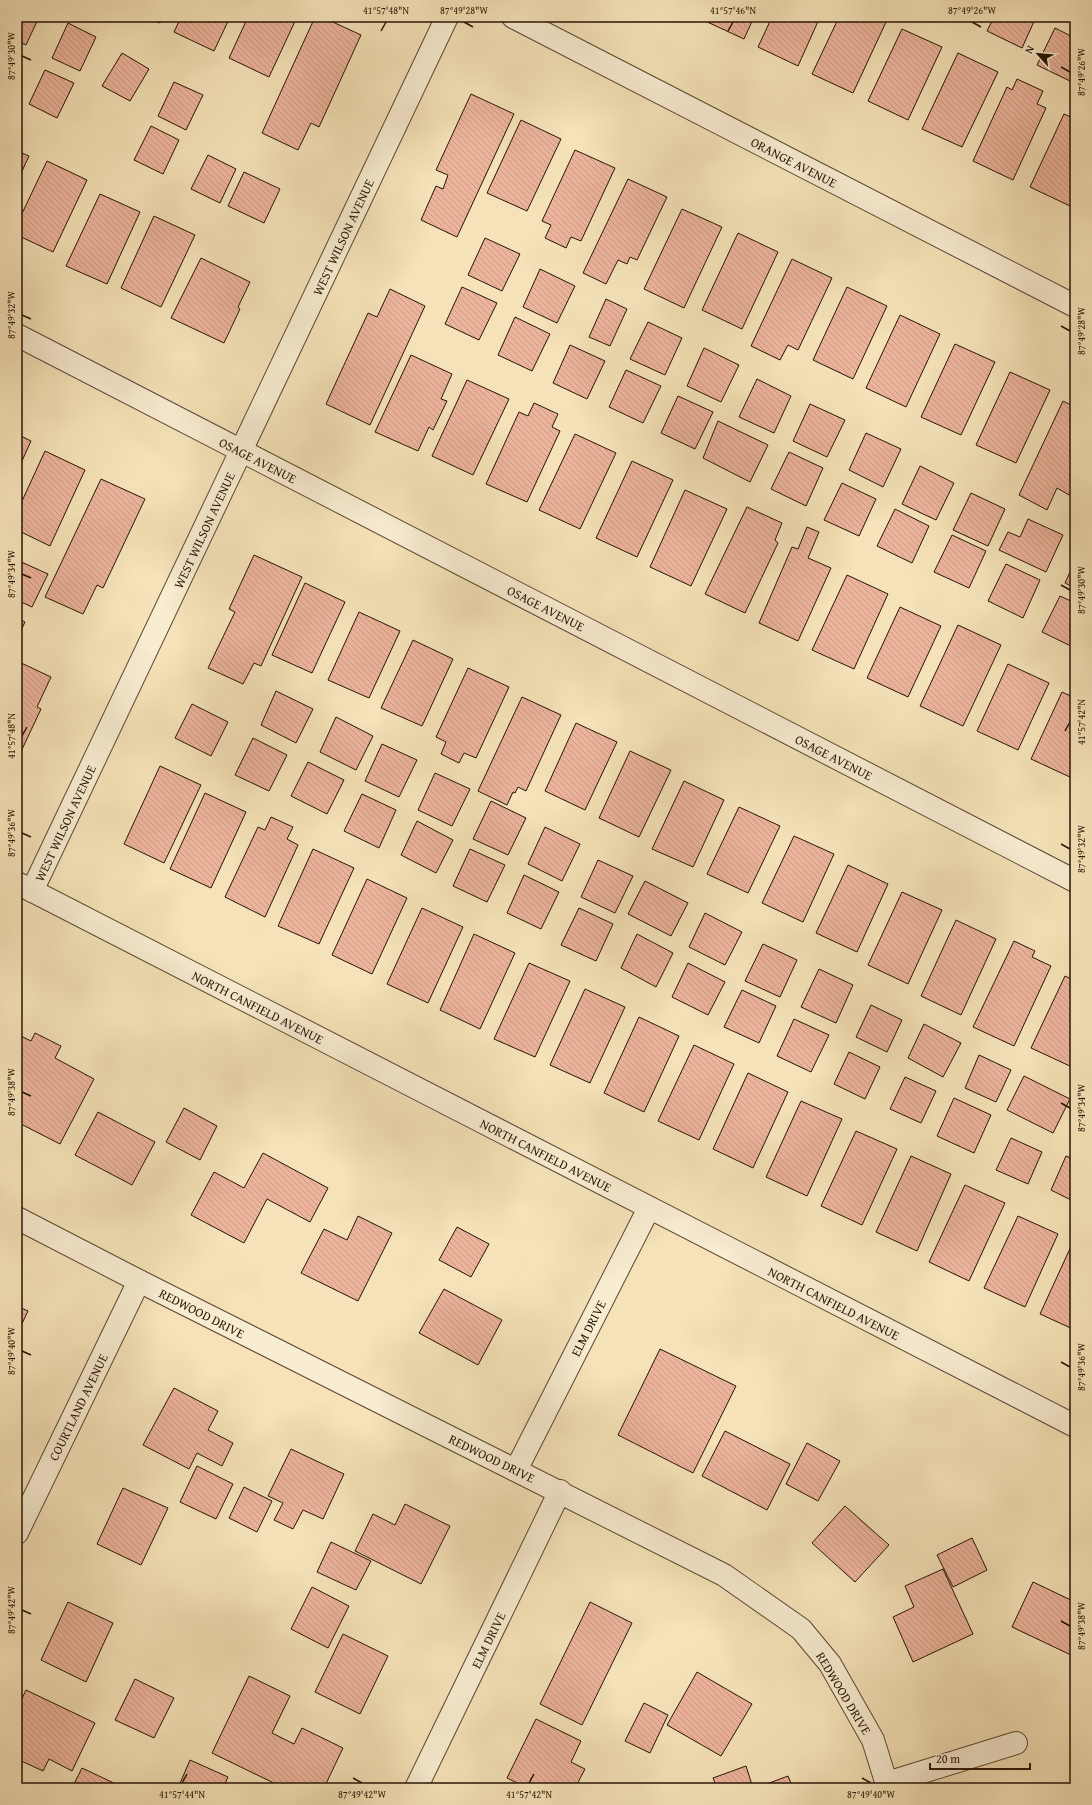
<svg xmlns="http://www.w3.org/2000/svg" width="1092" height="1805" font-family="'Gentium Book Plus',serif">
  <defs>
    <pattern id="building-back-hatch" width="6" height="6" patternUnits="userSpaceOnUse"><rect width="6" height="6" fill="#edb49c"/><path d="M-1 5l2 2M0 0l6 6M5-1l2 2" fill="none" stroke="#cb9a85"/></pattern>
  </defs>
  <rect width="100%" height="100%" fill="#f5e2b8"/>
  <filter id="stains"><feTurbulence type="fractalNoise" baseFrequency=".005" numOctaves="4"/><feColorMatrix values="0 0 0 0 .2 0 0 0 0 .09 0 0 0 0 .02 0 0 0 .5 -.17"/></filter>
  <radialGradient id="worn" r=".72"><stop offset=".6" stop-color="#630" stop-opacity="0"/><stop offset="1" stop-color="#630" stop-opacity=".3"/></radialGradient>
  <g fill="url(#building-back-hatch)" stroke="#271305">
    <polygon points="17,17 39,17 26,45 17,41"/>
    <polygon points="146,17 163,17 160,23"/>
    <polygon points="181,17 230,17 214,51 174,32"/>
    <polygon points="248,17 297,17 269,77 229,58"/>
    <polygon points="315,17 322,17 361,35 319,127 311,123 298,150 262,133"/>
    <polygon points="704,17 754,17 744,39 703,20"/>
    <polygon points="772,17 820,17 798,66 758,47"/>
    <polygon points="839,17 880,17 887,20 853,93 812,74"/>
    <polygon points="994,17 1036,17 1022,48 987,31"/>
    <polygon points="68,23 96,37 80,71 52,58"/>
    <polygon points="1055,28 1075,38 1075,75 1072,82 1037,65"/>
    <polygon points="902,29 942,47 908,120 868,101"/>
    <polygon points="122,53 149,69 130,101 102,86"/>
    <polygon points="958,53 998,72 962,147 922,129"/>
    <polygon points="45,70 74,83 57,118 29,104"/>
    <polygon points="1017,79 1043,91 1037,104 1046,108 1013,180 973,161 1007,87 1012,90"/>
    <polygon points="174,82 203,95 186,130 158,116"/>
    <polygon points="471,94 514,114 457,237 421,220 436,186 443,189 448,175 436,170"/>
    <polygon points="1064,114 1075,119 1075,196 1070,206 1030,187"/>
    <polygon points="521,120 561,139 527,211 487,193"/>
    <polygon points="151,126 179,140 163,174 134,160"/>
    <polygon points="575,150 615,168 581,241 571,237 566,248 545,238 551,225 542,221"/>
    <polygon points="17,151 29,156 17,182"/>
    <polygon points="208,155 236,169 220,203 191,189"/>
    <polygon points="47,161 87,180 53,252 17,235 17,224"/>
    <polygon points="244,172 280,189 264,223 228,206"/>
    <polygon points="628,179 667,197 637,260 630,257 627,264 618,260 606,284 583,273"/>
    <polygon points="100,194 140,212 107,284 66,266"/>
    <polygon points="682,209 722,227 684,308 644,289"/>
    <polygon points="154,216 195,235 161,307 121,288"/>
    <polygon points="738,233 778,252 742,329 702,310"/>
    <polygon points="485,238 520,254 502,291 468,275"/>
    <polygon points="201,258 250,282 238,307 240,309 224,343 171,318"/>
    <polygon points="792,259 832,278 798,350 788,345 780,360 751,346"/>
    <polygon points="540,269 575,286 557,323 523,307"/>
    <polygon points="462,287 497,303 479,340 445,324"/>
    <polygon points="847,287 887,306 853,379 813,360"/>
    <polygon points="390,289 425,306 370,425 326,404 368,313 377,317"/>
    <polygon points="606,299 627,309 610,346 589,337"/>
    <polygon points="900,315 940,334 906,407 866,388"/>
    <polygon points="515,317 550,334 532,371 498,355"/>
    <polygon points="648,322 682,338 665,375 630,359"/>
    <polygon points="955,344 995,362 961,435 921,417"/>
    <polygon points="570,345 605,361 587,399 553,383"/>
    <polygon points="704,348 739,365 721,402 687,386"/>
    <polygon points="411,355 452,374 441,399 447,401 433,430 429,427 418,451 375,432"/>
    <polygon points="626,370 661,386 643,423 609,407"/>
    <polygon points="1010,372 1050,390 1016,463 976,445"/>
    <polygon points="757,379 791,396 774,433 739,417"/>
    <polygon points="467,380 509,399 473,475 432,456"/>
    <polygon points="678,396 713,412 695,449 661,433"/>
    <polygon points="1063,401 1075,407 1075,483 1069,495 1057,488 1047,510 1019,495"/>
    <polygon points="534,403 558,414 552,427 560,431 527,502 486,484 519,412 528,416"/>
    <polygon points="810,404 845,420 827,457 793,441"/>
    <polygon points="718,421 768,445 750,482 703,458"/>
    <polygon points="866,433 901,449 883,487 849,470"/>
    <polygon points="17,434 31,441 17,472"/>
    <polygon points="575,434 616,453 580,529 539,510"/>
    <polygon points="45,451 85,470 50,546 17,530 17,512"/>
    <polygon points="789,452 823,468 806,506 771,489"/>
    <polygon points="632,461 673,480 637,557 596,538"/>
    <polygon points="920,466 954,483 936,520 902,504"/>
    <polygon points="101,479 145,499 103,588 97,585 83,614 45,597"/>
    <polygon points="842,483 876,499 859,536 824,520"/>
    <polygon points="685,490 727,509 691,586 650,567"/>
    <polygon points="971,493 1005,509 988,546 953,530"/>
    <polygon points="747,507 782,523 775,540 778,543 745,613 705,594"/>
    <polygon points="895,509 929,526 912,563 877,546"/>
    <polygon points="1028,519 1063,535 1046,572 999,550 1008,532 1020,537"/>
    <polygon points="807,527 819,532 808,558 831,568 798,641 759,623 792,547 798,549"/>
    <polygon points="952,535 986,551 969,588 934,572"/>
    <polygon points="254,555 302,577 261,666 254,663 243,684 208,668 235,612 229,609"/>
    <polygon points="17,560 48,574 32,607 17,600"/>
    <polygon points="1075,561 1075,588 1065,583"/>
    <polygon points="1006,564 1040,580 1023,618 988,601"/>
    <polygon points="847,575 888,594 854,669 812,650"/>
    <polygon points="305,583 345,602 312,673 272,655"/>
    <polygon points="1060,596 1075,603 1075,648 1042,632"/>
    <polygon points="900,607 941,626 908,697 867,678"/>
    <polygon points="359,612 400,631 369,698 328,680"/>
    <polygon points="17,618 25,622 17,639"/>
    <polygon points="958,625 1001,645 963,726 920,706"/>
    <polygon points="413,640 453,659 422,726 381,708"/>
    <polygon points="17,661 51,677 37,707 41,709 17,760"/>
    <polygon points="1008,664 1049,683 1018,750 977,731"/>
    <polygon points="468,668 509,687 476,758 464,753 459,763 441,754 446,742 436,737"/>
    <polygon points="276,691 313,709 296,743 261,725"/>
    <polygon points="1062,692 1075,698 1075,771 1072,778 1031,759"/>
    <polygon points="522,697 561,715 526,791 518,787 515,793 513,792 507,805 478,791"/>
    <polygon points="192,704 228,722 211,756 175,738"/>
    <polygon points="336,717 373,736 356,770 320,752"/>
    <polygon points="576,723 617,742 585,810 545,791"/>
    <polygon points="253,738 287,755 269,791 235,775"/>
    <polygon points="382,744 417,760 399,797 365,781"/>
    <polygon points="630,751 671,770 639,837 599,818"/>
    <polygon points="308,762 344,780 327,814 291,796"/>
    <polygon points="160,766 201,785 164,863 124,844"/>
    <polygon points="435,773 470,789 452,826 418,810"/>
    <polygon points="684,781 724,800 693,867 652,849"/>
    <polygon points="205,793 246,812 211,888 170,869"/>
    <polygon points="362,794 396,810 379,848 344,831"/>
    <polygon points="491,801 526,818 508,855 473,839"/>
    <polygon points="739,807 780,826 748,893 707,874"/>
    <polygon points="271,817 293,827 287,839 298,845 265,917 225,897 258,827 265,830"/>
    <polygon points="417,821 453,840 436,873 401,855"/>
    <polygon points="545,827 580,844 562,881 528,864"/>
    <polygon points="794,836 834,854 803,922 762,903"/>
    <polygon points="313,849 354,868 319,944 278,926"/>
    <polygon points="470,849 505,865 487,902 453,886"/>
    <polygon points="598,860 633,876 615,913 581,897"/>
    <polygon points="848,865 888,884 857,952 816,933"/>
    <polygon points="524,875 559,892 541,929 507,913"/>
    <polygon points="367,879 407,898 372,974 332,955"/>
    <polygon points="645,881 688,903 671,936 628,914"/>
    <polygon points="902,892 942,910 908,984 868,965"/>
    <polygon points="422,908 463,927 428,1003 387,984"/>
    <polygon points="579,908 613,924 596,961 561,945"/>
    <polygon points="705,913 742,932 725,965 689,947"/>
    <polygon points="956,920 996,939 961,1015 921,996"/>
    <polygon points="474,934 515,953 480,1029 440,1010"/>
    <polygon points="637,934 673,953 656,987 621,968"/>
    <polygon points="1014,941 1035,951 1032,957 1051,966 1014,1046 973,1027"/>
    <polygon points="763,944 797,960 780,997 745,981"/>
    <polygon points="529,963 570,981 535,1057 494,1039"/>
    <polygon points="688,963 725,982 708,1015 672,997"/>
    <polygon points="819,969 853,985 836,1023 801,1007"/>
    <polygon points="1065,976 1075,981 1075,1059 1072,1067 1031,1048"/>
    <polygon points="585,989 625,1007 590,1083 550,1065"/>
    <polygon points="742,990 776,1006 759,1043 724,1027"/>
    <polygon points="871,1005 902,1020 887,1052 856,1037"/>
    <polygon points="639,1017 679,1036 644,1112 604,1093"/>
    <polygon points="794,1019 829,1035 811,1072 777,1056"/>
    <polygon points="924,1024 961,1043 943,1077 908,1058"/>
    <polygon points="35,1033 61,1046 55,1058 94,1079 60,1144 17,1122 17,1034 31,1041"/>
    <polygon points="694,1045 734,1064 699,1140 658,1121"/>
    <polygon points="849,1052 880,1067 865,1099 834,1084"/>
    <polygon points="979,1055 1011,1070 996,1102 965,1088"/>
    <polygon points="748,1073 788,1092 753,1168 713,1149"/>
    <polygon points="1024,1076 1070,1099 1053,1133 1007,1110"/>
    <polygon points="905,1077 936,1091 921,1123 890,1109"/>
    <polygon points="954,1098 991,1115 974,1153 937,1136"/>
    <polygon points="801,1101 842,1119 807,1196 766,1177"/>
    <polygon points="184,1108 217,1126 200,1160 166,1142"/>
    <polygon points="98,1112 155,1142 132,1185 75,1155"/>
    <polygon points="856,1131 897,1149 862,1225 821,1206"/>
    <polygon points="1011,1138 1042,1152 1028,1184 996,1170"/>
    <polygon points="263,1153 328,1188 310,1222 267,1199 244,1243 191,1215 214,1172 244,1188"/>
    <polygon points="911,1156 951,1174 917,1251 876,1232"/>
    <polygon points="1066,1156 1075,1160 1075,1202 1051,1190"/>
    <polygon points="965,1185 1005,1203 969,1281 929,1262"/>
    <polygon points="358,1216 392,1233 358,1301 301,1273 324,1229 347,1240"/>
    <polygon points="1018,1216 1058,1234 1025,1307 984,1288"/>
    <polygon points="457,1227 489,1244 471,1277 439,1260"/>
    <polygon points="1073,1242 1075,1243 1075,1330 1040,1314"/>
    <polygon points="444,1289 502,1320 478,1365 419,1333"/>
    <polygon points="17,1306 28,1311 17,1334"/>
    <polygon points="660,1349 736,1386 693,1473 618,1435"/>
    <polygon points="174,1388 218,1411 208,1430 233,1443 222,1466 197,1453 189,1469 143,1445"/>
    <polygon points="725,1431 790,1464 767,1510 702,1476"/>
    <polygon points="807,1443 840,1461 818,1501 786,1484"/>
    <polygon points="291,1449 344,1474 323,1519 303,1510 293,1529 274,1520 283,1503 268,1496"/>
    <polygon points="197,1466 233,1484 216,1519 180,1502"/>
    <polygon points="244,1487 272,1501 257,1532 229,1518"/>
    <polygon points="123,1488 168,1508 141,1565 97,1544"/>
    <polygon points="405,1504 450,1526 421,1584 355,1551 373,1514 395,1525"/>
    <polygon points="845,1506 889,1545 855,1582 812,1543"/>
    <polygon points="972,1538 987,1570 953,1587 937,1555"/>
    <polygon points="331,1542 371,1561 356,1590 317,1572"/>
    <polygon points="943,1569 973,1634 913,1662 893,1617 914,1607 905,1586"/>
    <polygon points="1033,1582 1075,1602 1075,1647 1071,1655 1012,1627"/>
    <polygon points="312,1587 349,1606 328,1648 291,1629"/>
    <polygon points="68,1602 113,1623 86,1682 41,1660"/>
    <polygon points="590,1602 632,1623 582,1725 540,1704"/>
    <polygon points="343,1634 388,1656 360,1714 315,1692"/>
    <polygon points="697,1672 752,1704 721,1756 667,1725"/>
    <polygon points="249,1676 290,1696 272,1733 294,1744 302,1728 343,1748 324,1788 284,1788 212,1753"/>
    <polygon points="135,1679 174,1698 154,1738 115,1720"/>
    <polygon points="26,1690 95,1723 72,1771 49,1759 43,1771 17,1759 17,1709"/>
    <polygon points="644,1703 668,1715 650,1753 625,1741"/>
    <polygon points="536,1719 581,1741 571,1762 585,1769 575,1788 527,1788 507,1778"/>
    <polygon points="190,1760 228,1777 223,1788 178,1788"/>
    <polygon points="746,1766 753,1788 717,1788 713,1778"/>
    <polygon points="82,1768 118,1785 116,1788 72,1788"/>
    <polygon points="788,1776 793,1788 756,1788"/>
  </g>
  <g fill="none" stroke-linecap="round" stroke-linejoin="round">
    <g stroke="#5a4732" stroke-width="24">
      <g id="minor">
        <polyline points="513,17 1075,306"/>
        <polyline points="17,335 1075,881"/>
        <polyline points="17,883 1075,1426"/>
        <polyline points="32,891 447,17"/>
        <polyline points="17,1218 139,1281 724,1575 801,1629 830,1664 873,1740 888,1788"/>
        <polyline points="516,1470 649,1208"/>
        <polyline points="17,1533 139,1281"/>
        <polyline points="887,1783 1016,1743"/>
        <polyline points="416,1788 560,1491"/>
      </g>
    </g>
    <use href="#minor" stroke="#f8ecd1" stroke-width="22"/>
  </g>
  <path fill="none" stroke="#271305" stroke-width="1.5" d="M464 22 473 27M972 22 981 27M381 31 386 22M728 31 733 22M22 56 31 60M1061 67 1070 72M22 315 31 319M1061 326 1070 331M22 574 31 578M1061 585 1070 590M1065 731 1070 722M22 736 27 727M22 833 31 837M1061 844 1070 849M22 1092 31 1096M1061 1103 1070 1108M22 1351 31 1355M1061 1362 1070 1367M22 1610 31 1614M1061 1621 1070 1626M353 1778 362 1783M862 1778 871 1783M182 1783 187 1774M529 1783 534 1774"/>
  <g text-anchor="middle" stroke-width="3.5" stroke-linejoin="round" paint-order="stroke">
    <g font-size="13" fill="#271305" stroke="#f8ecd1">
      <text transform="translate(794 162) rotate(27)" y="5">ORANGE AVENUE</text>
      <text transform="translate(343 237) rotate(-65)" y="5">WEST WILSON AVENUE</text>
      <text transform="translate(258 460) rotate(27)" y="5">OSAGE AVENUE</text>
      <text transform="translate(204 530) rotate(-65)" y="5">WEST WILSON AVENUE</text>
      <text transform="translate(546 608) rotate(27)" y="5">OSAGE AVENUE</text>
      <text transform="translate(834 757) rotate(27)" y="5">OSAGE AVENUE</text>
      <text transform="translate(65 823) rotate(-65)" y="5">WEST WILSON AVENUE</text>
      <text transform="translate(258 1007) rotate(27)" y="5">NORTH CANFIELD AVENUE</text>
      <text transform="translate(546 1155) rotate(27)" y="5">NORTH CANFIELD AVENUE</text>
      <text transform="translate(834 1303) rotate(27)" y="5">NORTH CANFIELD AVENUE</text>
      <text transform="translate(202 1313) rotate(27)" y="5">REDWOOD DRIVE</text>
      <text transform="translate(588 1328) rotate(-63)" y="5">ELM DRIVE</text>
      <text transform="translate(78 1407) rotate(-64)" y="5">COURTLAND AVENUE</text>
      <text transform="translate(492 1458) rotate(26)" y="5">REDWOOD DRIVE</text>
      <text transform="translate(488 1640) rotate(-64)" y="5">ELM DRIVE</text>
      <text transform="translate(844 1693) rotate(59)" y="5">REDWOOD DRIVE</text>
    </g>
  </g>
  <rect width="1092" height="1805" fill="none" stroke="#f5e2b8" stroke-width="44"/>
  <g transform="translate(1038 54) rotate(297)" stroke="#f8ecd1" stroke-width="3" paint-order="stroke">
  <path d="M0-3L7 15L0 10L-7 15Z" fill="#271305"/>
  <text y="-6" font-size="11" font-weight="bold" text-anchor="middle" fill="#271305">N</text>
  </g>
  <path d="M930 1763v6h100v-6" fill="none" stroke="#271305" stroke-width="2"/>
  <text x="936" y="1763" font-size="12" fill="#271305" stroke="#f8ecd1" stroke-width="3" paint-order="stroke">20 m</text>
  <rect x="22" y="22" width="1048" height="1761" fill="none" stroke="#271305" stroke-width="1.5"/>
  <g font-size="10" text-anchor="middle" fill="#271305">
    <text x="386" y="14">41°57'48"N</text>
    <text x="464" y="14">87°49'28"W</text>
    <text x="733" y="14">41°57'46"N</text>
    <text x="972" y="14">87°49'26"W</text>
    <text transform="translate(11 56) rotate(-90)" y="4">87°49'30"W</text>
    <text transform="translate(1081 72) rotate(-90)" y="4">87°49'26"W</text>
    <text transform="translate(11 315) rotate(-90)" y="4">87°49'32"W</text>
    <text transform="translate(1081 331) rotate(-90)" y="4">87°49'28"W</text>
    <text transform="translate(11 574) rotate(-90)" y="4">87°49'34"W</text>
    <text transform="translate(1081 590) rotate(-90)" y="4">87°49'30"W</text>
    <text transform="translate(1081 722) rotate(-90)" y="4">41°57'42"N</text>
    <text transform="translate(11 736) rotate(-90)" y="4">41°57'48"N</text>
    <text transform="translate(11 833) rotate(-90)" y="4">87°49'36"W</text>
    <text transform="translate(1081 849) rotate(-90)" y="4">87°49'32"W</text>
    <text transform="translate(11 1092) rotate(-90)" y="4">87°49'38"W</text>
    <text transform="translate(1081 1108) rotate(-90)" y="4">87°49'34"W</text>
    <text transform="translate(11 1351) rotate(-90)" y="4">87°49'40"W</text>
    <text transform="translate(1081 1367) rotate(-90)" y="4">87°49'36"W</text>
    <text transform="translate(11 1610) rotate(-90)" y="4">87°49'42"W</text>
    <text transform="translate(1081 1626) rotate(-90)" y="4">87°49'38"W</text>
    <text x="182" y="1798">41°57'44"N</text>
    <text x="362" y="1798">87°49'42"W</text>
    <text x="529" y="1798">41°57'42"N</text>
    <text x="871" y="1798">87°49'40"W</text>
  </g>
  <rect width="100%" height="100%" filter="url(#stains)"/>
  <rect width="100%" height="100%" fill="url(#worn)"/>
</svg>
